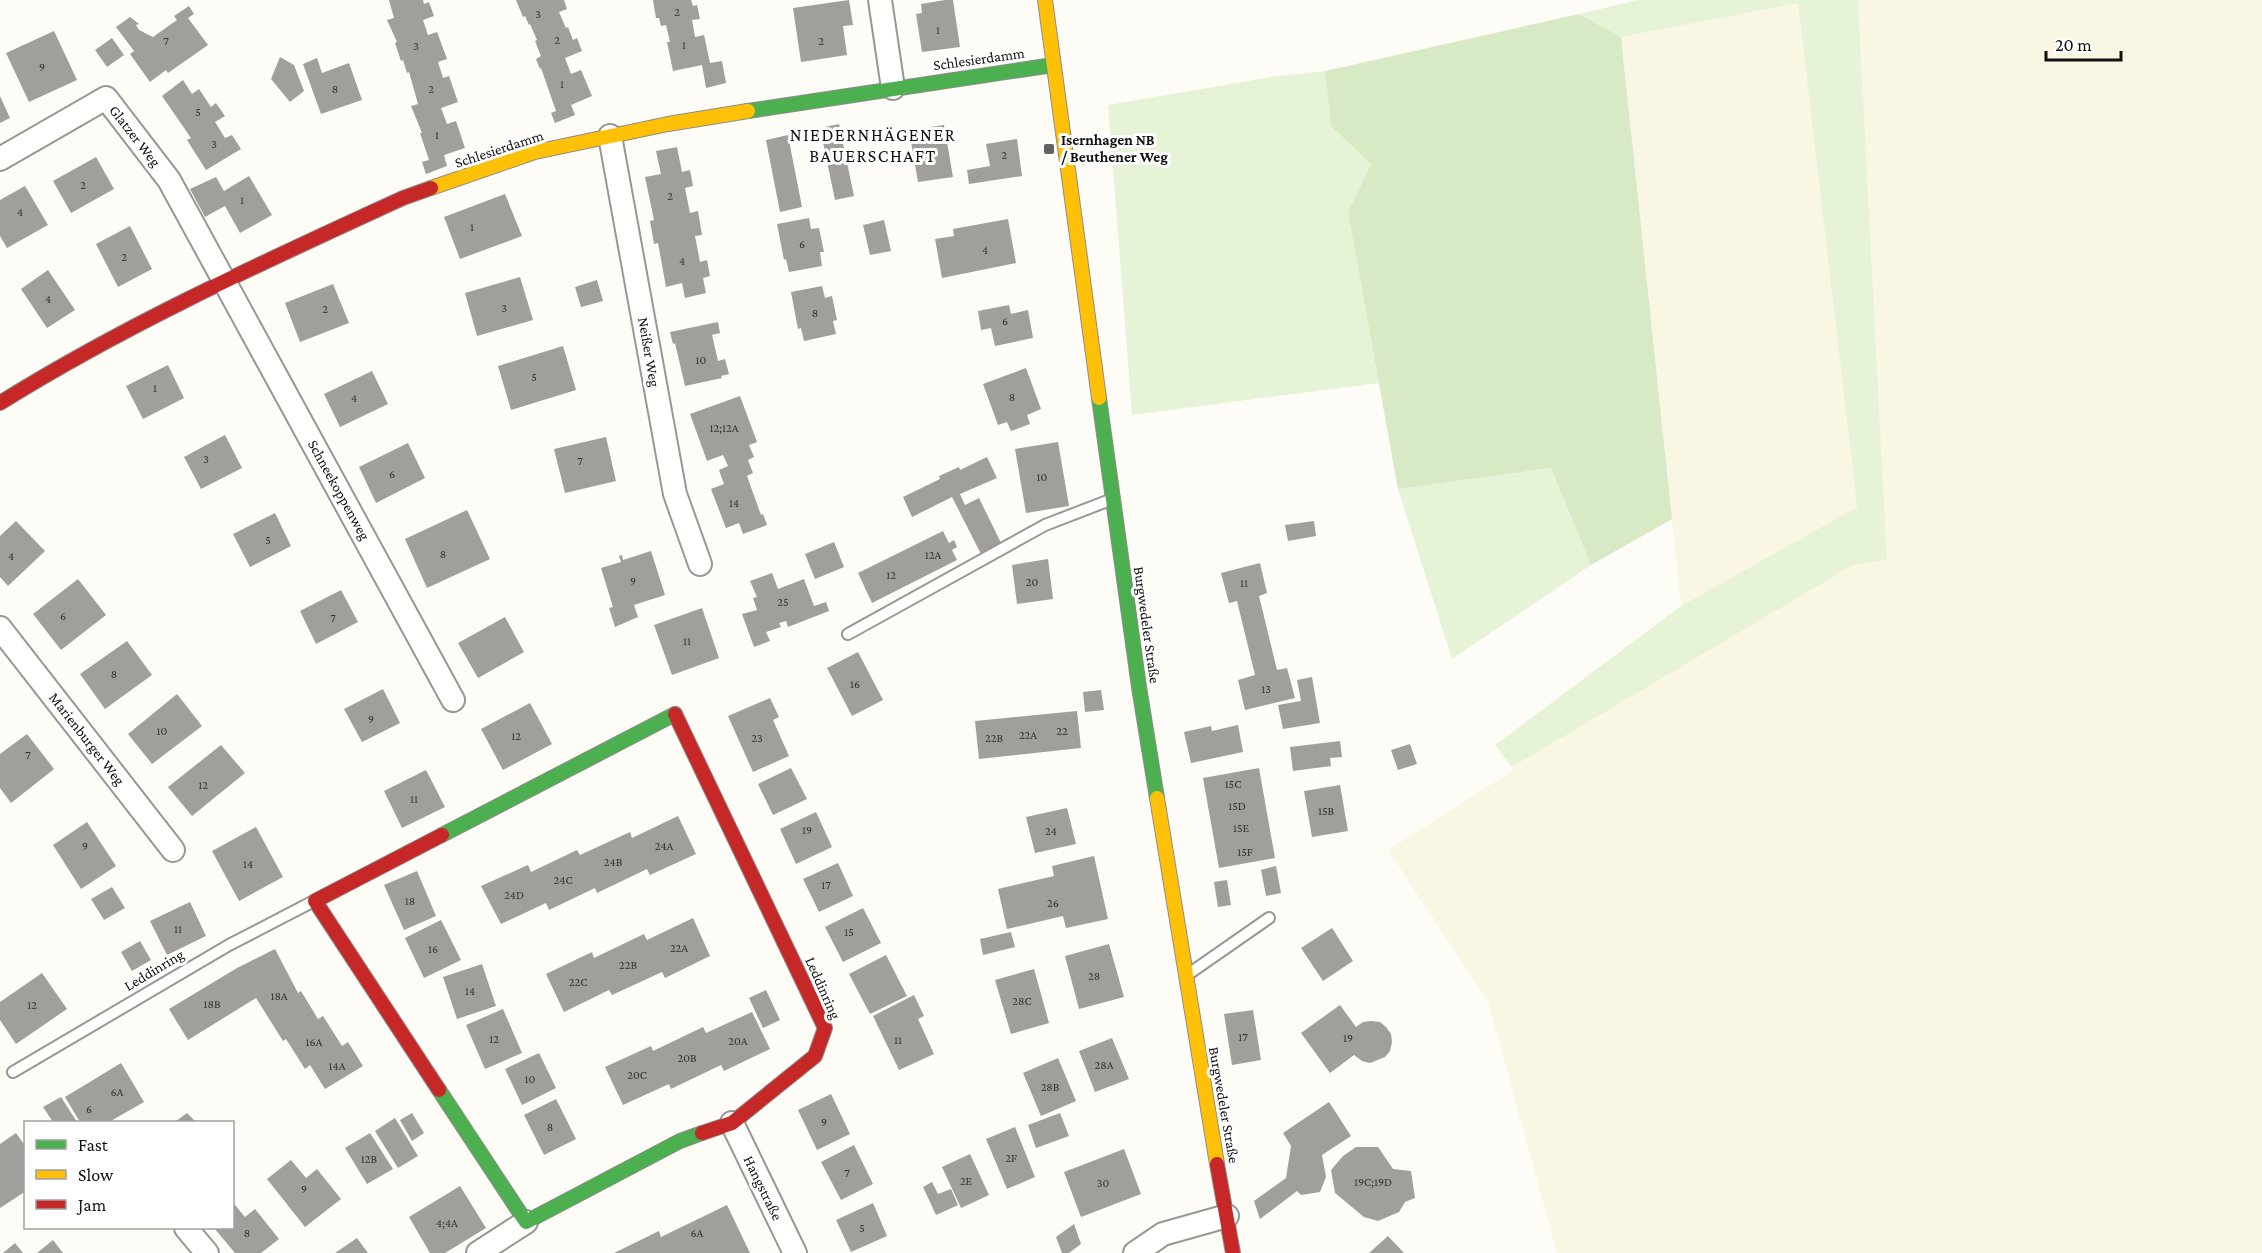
<svg xmlns="http://www.w3.org/2000/svg" width="2262" height="1253" font-family="'Crimson Pro',serif">
  <rect width="100%" height="100%" fill="#fdfcf7"/>
  <g fill="#f9f7e4">
    <polygon points="1858,0 2262,0 2262,1253 1557,1253 1488,1001 1388,850 1514,770 1512,767 1853,564 1887,560"/>
    <polygon points="1798,2 1857,507 1681,606 1621,37"/>
  </g>
  <g fill="#e7f3d7">
    <polygon points="1638,0 1858,0 1887,560 1853,565 1512,767 1495,745 1681,606 1857,507 1798,3 1621,37 1579,14"/>
    <polygon points="1325,71 1331,126 1371,164 1348,212 1379,383 1132,415 1108,105 1271,77"/>
    <polygon points="1551,468 1591,565 1452,659 1398,489"/>
  </g>
  <polygon fill="#d8eac5" points="1579,14 1621,37 1672,519 1591,565 1551,468 1398,489 1348,212 1371,164 1331,126 1325,71"/>
  <g fill="#a19f9c">
    <polygon points="389,0 423,0 424,4 429,2 434,16 423,20 428,35 437,32 447,59 438,62 443,78 449,76 458,102 441,108 447,124 456,121 465,148 444,155 447,166 426,174 422,162 429,160 420,133 422,133 411,106 418,104 409,72 407,73 403,60 401,61 395,43 397,42 387,20 394,18"/>
    <polygon points="516,0 564,0 567,9 559,12 566,28 568,27 573,40 577,38 582,51 565,58 571,74 581,70 592,96 571,105 575,115 555,123 551,113 556,111 541,68 540,69 536,59 541,56 535,41 537,40 530,24 529,25 525,16 523,17"/>
    <polygon points="653,0 691,0 693,6 697,5 700,19 692,20 695,37 704,35 710,63 722,61 726,83 706,88 702,65 673,71 667,42 670,42 666,25 661,26 659,18 656,18"/>
    <polygon points="849,0 853,25 843,26 847,55 801,62 793,8"/>
    <polygon points="945,0 953,0 960,47 922,52 916,14 922,13 921,4"/>
    <polygon points="189,6 194,14 188,18 208,45 168,73 166,70 150,82 130,54 134,51 116,27 130,17 139,24 136,25 139,30 153,37 177,20 174,16"/>
    <polygon points="54,31 77,80 29,102 6,53"/>
    <polygon points="112,38 124,55 107,67 95,50"/>
    <polygon points="280,57 294,65 304,91 290,102 271,79"/>
    <polygon points="317,58 322,73 349,63 362,100 321,114 303,64"/>
    <polygon points="183,80 192,94 199,89 211,107 216,103 225,116 215,122 225,138 232,135 241,149 206,170 187,140 191,138 162,96"/>
    <polygon points="0,96 10,118 0,123"/>
    <polygon points="839,124 854,196 835,200 820,128"/>
    <polygon points="944,125 953,177 918,182 909,130"/>
    <polygon points="788,135 802,207 780,212 766,140"/>
    <polygon points="1017,139 1022,176 969,184 967,170 990,166 986,144"/>
    <polygon points="677,147 682,172 690,170 693,186 685,188 690,213 698,211 702,235 695,236 700,262 707,260 710,276 703,278 706,293 685,298 682,283 666,287 658,243 654,244 650,221 654,220 645,177 661,174 656,151"/>
    <polygon points="96,157 114,189 71,213 53,181"/>
    <polygon points="249,176 272,215 240,233 225,206 205,217 190,189 216,177 224,191"/>
    <polygon points="25,186 48,225 7,248 0,236 0,200"/>
    <polygon points="505,194 522,236 460,259 444,217"/>
    <polygon points="809,218 811,229 819,228 824,252 820,252 822,266 789,272 786,259 784,260 777,224"/>
    <polygon points="1008,219 1016,263 942,278 935,239 954,236 953,229"/>
    <polygon points="884,220 891,251 870,255 863,225"/>
    <polygon points="130,226 152,269 118,287 96,244"/>
    <polygon points="48,270 75,310 47,328 21,289"/>
    <polygon points="520,277 533,320 477,336 465,293"/>
    <polygon points="597,280 603,301 581,307 575,287"/>
    <polygon points="333,284 349,323 300,342 285,303"/>
    <polygon points="822,286 825,298 832,296 837,320 833,321 836,334 804,341 801,328 798,329 791,292"/>
    <polygon points="1009,305 1011,314 1028,310 1033,338 995,346 991,328 981,330 978,311"/>
    <polygon points="718,322 720,333 712,335 718,361 725,359 729,374 721,376 722,378 685,386 675,343 673,344 670,332"/>
    <polygon points="563,346 576,390 511,410 498,366"/>
    <polygon points="168,365 184,398 143,419 126,386"/>
    <polygon points="1026,368 1041,409 1027,415 1030,424 1011,431 1007,422 998,425 983,384"/>
    <polygon points="372,371 388,404 340,427 324,394"/>
    <polygon points="740,396 757,442 749,445 754,457 748,460 753,473 747,476 761,515 763,514 767,525 743,534 739,523 726,528 711,489 724,484 719,470 728,466 723,455 707,461 690,414"/>
    <polygon points="225,435 242,468 201,489 184,457"/>
    <polygon points="606,437 616,481 565,493 554,449"/>
    <polygon points="1058,442 1069,506 1026,513 1015,449"/>
    <polygon points="408,443 425,478 376,503 359,467"/>
    <polygon points="987,457 997,478 960,494 965,505 979,498 1002,545 981,554 952,497 912,517 903,497 940,479 939,476 959,467 960,470"/>
    <polygon points="467,510 490,559 427,588 405,539"/>
    <polygon points="275,513 291,546 250,567 233,534"/>
    <polygon points="16,521 45,551 8,586 0,577 0,536"/>
    <polygon points="1314,521 1316,536 1288,541 1285,525"/>
    <polygon points="943,531 949,543 954,540 957,547 952,550 957,560 872,603 858,573"/>
    <polygon points="834,542 844,567 815,579 805,554"/>
    <polygon points="651,551 665,595 634,605 638,617 615,627 609,608 613,607 601,568 621,562 619,556 622,555 623,560"/>
    <polygon points="1048,559 1053,599 1017,604 1012,565"/>
    <polygon points="1260,563 1267,593 1259,596 1277,670 1287,668 1295,698 1245,710 1238,680 1255,675 1237,601 1229,603 1221,573"/>
    <polygon points="772,573 778,589 804,579 814,606 826,602 829,611 788,627 786,621 779,623 781,627 766,632 770,641 754,647 742,614 757,610 753,598 757,597 750,581"/>
    <polygon points="78,579 106,615 61,650 33,614"/>
    <polygon points="341,590 358,622 316,644 300,611"/>
    <polygon points="702,608 719,658 672,675 654,625"/>
    <polygon points="505,617 524,652 478,678 458,643"/>
    <polygon points="127,641 152,675 105,709 80,674"/>
    <polygon points="858,652 883,700 852,716 827,668"/>
    <polygon points="1312,677 1320,723 1283,729 1278,705 1301,701 1297,680"/>
    <polygon points="383,689 400,723 362,742 344,709"/>
    <polygon points="1101,690 1104,710 1085,712 1083,692"/>
    <polygon points="177,694 202,726 152,764 128,734"/>
    <polygon points="770,698 779,717 773,720 789,756 753,772 728,716"/>
    <polygon points="530,703 552,744 503,770 481,729"/>
    <polygon points="1077,711 1081,748 979,759 975,721"/>
    <polygon points="1238,725 1243,752 1191,763 1184,732 1211,726 1212,731"/>
    <polygon points="27,734 54,769 11,803 0,788 0,754"/>
    <polygon points="1340,741 1342,757 1330,758 1331,766 1293,771 1290,747"/>
    <polygon points="1410,744 1417,764 1398,770 1391,750"/>
    <polygon points="221,745 245,773 192,816 168,787"/>
    <polygon points="791,768 807,799 773,815 758,784"/>
    <polygon points="1259,768 1275,858 1219,868 1203,778"/>
    <polygon points="426,770 445,807 402,828 384,791"/>
    <polygon points="1340,785 1348,831 1312,837 1304,791"/>
    <polygon points="1067,808 1076,844 1035,853 1026,817"/>
    <polygon points="816,812 832,847 796,864 780,829"/>
    <polygon points="678,816 696,854 650,875 647,869 597,893 595,888 549,910 546,903 501,924 481,886 528,865 531,872 577,850 580,855 630,832 632,838"/>
    <polygon points="87,822 116,866 81,889 53,845"/>
    <polygon points="256,827 283,877 239,901 212,851"/>
    <polygon points="1094,856 1108,919 1066,928 1063,916 1007,929 998,889 1054,876 1052,866"/>
    <polygon points="838,863 853,896 819,912 803,879"/>
    <polygon points="1276,866 1281,893 1266,896 1261,870"/>
    <polygon points="417,871 436,916 404,930 384,885"/>
    <polygon points="1227,880 1231,905 1218,907 1214,882"/>
    <polygon points="112,887 125,908 104,920 91,899"/>
    <polygon points="190,902 206,936 167,955 150,921"/>
    <polygon points="863,908 881,943 843,962 825,927"/>
    <polygon points="693,918 710,956 665,978 662,972 612,995 609,990 564,1012 546,974 592,952 594,958 644,934 647,940"/>
    <polygon points="441,920 461,960 424,978 405,938"/>
    <polygon points="1332,928 1353,961 1323,981 1301,948"/>
    <polygon points="1011,932 1015,947 983,955 980,939"/>
    <polygon points="140,941 151,960 132,971 121,952"/>
    <polygon points="1109,944 1124,997 1079,1009 1065,956"/>
    <polygon points="275,949 298,993 301,991 318,1019 323,1016 342,1046 348,1042 363,1066 325,1089 310,1065 305,1069 286,1039 283,1041 256,998 188,1040 169,1009 237,968"/>
    <polygon points="886,955 907,996 870,1014 849,974"/>
    <polygon points="482,964 496,1006 457,1019 443,977"/>
    <polygon points="1034,969 1049,1023 1011,1034 995,980"/>
    <polygon points="42,973 67,1009 16,1044 0,1020 0,1002"/>
    <polygon points="766,990 780,1020 763,1028 749,998"/>
    <polygon points="914,995 924,1016 918,1019 934,1054 899,1070 873,1016"/>
    <polygon points="1340,1005 1356,1027 1363,1022 1371,1021 1380,1022 1386,1027 1391,1034 1392,1042 1390,1051 1385,1057 1370,1063 1362,1061 1354,1055 1330,1073 1301,1033"/>
    <polygon points="503,1009 522,1053 485,1069 466,1025"/>
    <polygon points="1253,1010 1261,1060 1232,1065 1224,1014"/>
    <polygon points="752,1012 770,1049 724,1071 721,1065 671,1089 669,1084 623,1105 605,1067 651,1046 653,1051 703,1027 706,1033"/>
    <polygon points="1112,1038 1129,1079 1095,1092 1079,1051"/>
    <polygon points="539,1053 556,1088 522,1105 505,1069"/>
    <polygon points="1058,1058 1076,1101 1041,1116 1023,1073"/>
    <polygon points="121,1063 144,1102 109,1122 80,1122 65,1097"/>
    <polygon points="831,1094 850,1134 817,1150 798,1110"/>
    <polygon points="61,1097 77,1122 53,1122 43,1107"/>
    <polygon points="556,1099 576,1139 544,1155 524,1115"/>
    <polygon points="1329,1102 1351,1136 1322,1155 1326,1177 1320,1192 1301,1195 1297,1191 1260,1219 1254,1201 1286,1178 1291,1146 1283,1133"/>
    <polygon points="187,1113 196,1122 175,1122"/>
    <polygon points="412,1113 424,1133 412,1141 400,1120"/>
    <polygon points="1060,1113 1069,1136 1036,1148 1028,1125"/>
    <polygon points="395,1118 418,1156 398,1168 375,1131"/>
    <polygon points="1015,1127 1035,1177 1007,1189 986,1139"/>
    <polygon points="16,1133 26,1147 26,1191 0,1208 0,1144"/>
    <polygon points="370,1133 393,1169 367,1184 345,1148"/>
    <polygon points="854,1145 873,1184 841,1200 821,1162"/>
    <polygon points="1356,1147 1378,1147 1393,1169 1411,1171 1415,1198 1405,1202 1399,1212 1378,1221 1364,1217 1335,1193 1331,1170 1343,1156"/>
    <polygon points="1124,1149 1141,1194 1081,1217 1064,1172"/>
    <polygon points="970,1154 989,1195 961,1208 942,1167"/>
    <polygon points="291,1160 306,1178 317,1169 341,1199 305,1227 267,1179"/>
    <polygon points="932,1182 938,1194 951,1189 958,1205 936,1215 923,1187"/>
    <polygon points="460,1186 486,1228 445,1253 430,1253 409,1217"/>
    <polygon points="873,1203 887,1236 851,1252 836,1220"/>
    <polygon points="235,1205 245,1217 255,1209 279,1239 261,1253 235,1253 214,1228 232,1228 232,1207"/>
    <polygon points="727,1205 750,1253 614,1253 659,1231 661,1237"/>
    <polygon points="1074,1224 1081,1244 1069,1253 1062,1253 1056,1237"/>
    <polygon points="1388,1236 1404,1253 1369,1253"/>
    <polygon points="357,1238 368,1253 335,1253"/>
    <polygon points="53,1240 63,1253 37,1253"/>
    <polygon points="15,1243 23,1253 3,1253"/>
  </g>
  <g fill="none" stroke-linecap="round" stroke-linejoin="round">
    <g stroke="#979795" stroke-width="14">
      <g id="lane">
        <polyline points="848,634 1045,525 1110,500"/>
        <polyline points="1190,973 1269,918"/>
        <polyline points="13,1072 229,945 312,902"/>
      </g>
    </g>
    <g stroke="#979795" stroke-width="26">
      <g id="street">
        <polyline points="880,0 893,88"/>
        <polyline points="610,136 675,494 700,564"/>
        <polyline points="0,159 106,98 169,180 453,700"/>
        <polyline points="0,628 173,850"/>
        <polyline points="732,1123 795,1253"/>
        <polyline points="186,1228 207,1253"/>
        <polyline points="478,1253 526,1222"/>
        <polyline points="1135,1253 1163,1234 1227,1216"/>
      </g>
    </g>
    <g stroke="#8e8d8b" stroke-width="16">
      <g id="fast">
        <polyline points="748,111 1053,65"/>
        <polyline points="1099,398 1139,687 1157,798"/>
        <polyline points="442,835 675,714"/>
        <polyline points="439,1090 526,1222 680,1141 702,1133"/>
      </g>
    </g>
    <g stroke="#8e8d8b" stroke-width="16">
      <g id="slow">
        <polyline points="1045,0 1099,398"/>
        <polyline points="431,188 535,152 668,124 748,111"/>
        <polyline points="1157,798 1217,1164"/>
      </g>
    </g>
    <g stroke="#8e8d8b" stroke-width="16">
      <g id="jam">
        <path d="M0 403C128 323 266 261 403 198L431 188"/>
        <polyline points="675,714 825,1028 815,1056 732,1123 702,1133"/>
        <polyline points="439,1090 315,901 442,835"/>
        <polyline points="1217,1164 1233,1253"/>
      </g>
    </g>
    <use href="#lane" stroke="#fffffe" stroke-width="10"/>
    <use href="#street" stroke="#fffffe" stroke-width="22"/>
    <use href="#fast" stroke="#4caf50" stroke-width="14"/>
    <use href="#slow" stroke="#ffc107" stroke-width="14"/>
    <use href="#jam" stroke="#c62828" stroke-width="14"/>
  </g>
  <rect fill="#646362" stroke="#fff" stroke-width="2" x="1043" y="143" width="12" height="12" rx="3"/>
  <g text-anchor="middle" stroke-width="6" stroke-linejoin="round" paint-order="stroke">
    <g font-size="12" fill="#353434">
      <text x="677" y="16">2</text>
      <text x="538" y="18">3</text>
      <text x="938" y="34">1</text>
      <text x="557" y="44">2</text>
      <text x="166" y="45">7</text>
      <text x="821" y="45">2</text>
      <text x="684" y="49">1</text>
      <text x="416" y="50">3</text>
      <text x="42" y="71">9</text>
      <text x="562" y="88">1</text>
      <text x="335" y="93">8</text>
      <text x="431" y="93">2</text>
      <text x="198" y="116">5</text>
      <text x="437" y="139">1</text>
      <text x="214" y="148">3</text>
      <text x="1004" y="159">2</text>
      <text x="83" y="189">2</text>
      <text x="670" y="200">2</text>
      <text x="242" y="204">1</text>
      <text x="20" y="216">4</text>
      <text x="472" y="231">1</text>
      <text x="802" y="248">6</text>
      <text x="985" y="254">4</text>
      <text x="124" y="261">2</text>
      <text x="682" y="265">4</text>
      <text x="48" y="303">4</text>
      <text x="504" y="312">3</text>
      <text x="325" y="313">2</text>
      <text x="815" y="317">8</text>
      <text x="1005" y="325">6</text>
      <text x="701" y="364">10</text>
      <text x="534" y="381">5</text>
      <text x="155" y="392">1</text>
      <text x="1012" y="401">8</text>
      <text x="354" y="402">4</text>
      <text x="724" y="432">12;12A</text>
      <text x="206" y="463">3</text>
      <text x="580" y="465">7</text>
      <text x="392" y="478">6</text>
      <text x="1042" y="481">10</text>
      <text x="734" y="507">14</text>
      <text x="268" y="544">5</text>
      <text x="443" y="558">8</text>
      <text x="933" y="559">12A</text>
      <text x="11" y="560">4</text>
      <text x="891" y="579">12</text>
      <text x="633" y="585">9</text>
      <text x="1032" y="586">20</text>
      <text x="1244" y="587">11</text>
      <text x="783" y="606">25</text>
      <text x="63" y="620">6</text>
      <text x="333" y="622">7</text>
      <text x="687" y="645">11</text>
      <text x="114" y="678">8</text>
      <text x="855" y="688">16</text>
      <text x="1266" y="693">13</text>
      <text x="371" y="723">9</text>
      <text x="162" y="735">10</text>
      <text x="1062" y="735">22</text>
      <text x="1028" y="739">22A</text>
      <text x="516" y="740">12</text>
      <text x="757" y="742">23</text>
      <text x="994" y="742">22B</text>
      <text x="28" y="759">7</text>
      <text x="1233" y="788">15C</text>
      <text x="203" y="789">12</text>
      <text x="414" y="803">11</text>
      <text x="1237" y="810">15D</text>
      <text x="1326" y="815">15B</text>
      <text x="1241" y="832">15E</text>
      <text x="807" y="834">19</text>
      <text x="1051" y="835">24</text>
      <text x="85" y="850">9</text>
      <text x="664" y="850">24A</text>
      <text x="1245" y="856">15F</text>
      <text x="613" y="866">24B</text>
      <text x="248" y="868">14</text>
      <text x="563" y="884">24C</text>
      <text x="826" y="889">17</text>
      <text x="514" y="899">24D</text>
      <text x="410" y="905">18</text>
      <text x="1053" y="907">26</text>
      <text x="178" y="933">11</text>
      <text x="849" y="936">15</text>
      <text x="679" y="952">22A</text>
      <text x="433" y="953">16</text>
      <text x="628" y="969">22B</text>
      <text x="1094" y="980">28</text>
      <text x="578" y="986">22C</text>
      <text x="470" y="995">14</text>
      <text x="279" y="1000">18A</text>
      <text x="1022" y="1005">28C</text>
      <text x="212" y="1008">18B</text>
      <text x="32" y="1009">12</text>
      <text x="1243" y="1041">17</text>
      <text x="1348" y="1042">19</text>
      <text x="494" y="1043">12</text>
      <text x="898" y="1044">11</text>
      <text x="738" y="1045">20A</text>
      <text x="314" y="1046">16A</text>
      <text x="687" y="1062">20B</text>
      <text x="1104" y="1069">28A</text>
      <text x="337" y="1070">14A</text>
      <text x="637" y="1079">20C</text>
      <text x="530" y="1083">10</text>
      <text x="1050" y="1091">28B</text>
      <text x="117" y="1096">6A</text>
      <text x="89" y="1113">6</text>
      <text x="824" y="1126">9</text>
      <text x="550" y="1131">8</text>
      <text x="1011" y="1162">2F</text>
      <text x="369" y="1163">12B</text>
      <text x="847" y="1177">7</text>
      <text x="966" y="1185">2E</text>
      <text x="1373" y="1186">19C;19D</text>
      <text x="1103" y="1187">30</text>
      <text x="304" y="1193">9</text>
      <text x="447" y="1227">4;4A</text>
      <text x="862" y="1232">5</text>
      <text x="247" y="1237">8</text>
      <text x="697" y="1237">6A</text>
    </g>
    <g font-size="15" fill="#111" stroke="#fff">
      <text transform="translate(979 59) rotate(-8)" y="5">Schlesierdamm</text>
      <text transform="translate(135 136) rotate(52)" y="5">Glatzer Weg</text>
      <text transform="translate(499 149) rotate(-18)" y="5">Schlesierdamm</text>
      <text transform="translate(649 352) rotate(80)" y="5">Neißer Weg</text>
      <text transform="translate(339 490) rotate(61)" y="5">Schneekoppenweg</text>
      <text transform="translate(1147 625) rotate(82)" y="5">Burgwedeler Straße</text>
      <text transform="translate(87 739) rotate(52)" y="5">Marienburger Weg</text>
      <text transform="translate(154 970) rotate(-31)" y="5">Leddinring</text>
      <text transform="translate(823 988) rotate(66)" y="5">Leddinring</text>
      <text transform="translate(1224 1105) rotate(80)" y="5">Burgwedeler Straße</text>
      <text transform="translate(763 1188) rotate(64)" y="5">Hangstraße</text>
    </g>
    <g font-size="15" font-weight="bold" fill="#111" stroke="#fff" text-anchor="start">
      <text x="1061" y="145">Isernhagen NB<tspan x="1061" dy="17">/ Beuthener Weg</tspan></text>
    </g>
    <g font-size="18" letter-spacing="1.5" fill="#111" stroke="#fff">
      <text x="873" y="141">NIEDERNHÄGENER<tspan x="873" dy="21">BAUERSCHAFT</tspan></text>
    </g>
  </g>
  <rect x="24" y="1121" width="210" height="108" fill="#ffffff" stroke="#a0a0a0" stroke-width="1.5"/>
  <rect x="36" y="1140" width="30" height="9" fill="#4caf50" stroke="#a0a0a0" stroke-width="1.5"/>
  <text x="78" y="1151" font-size="18" fill="#111111">Fast</text>
  <rect x="36" y="1170" width="30" height="9" fill="#ffc107" stroke="#a0a0a0" stroke-width="1.5"/>
  <text x="78" y="1181" font-size="18" fill="#111111">Slow</text>
  <rect x="36" y="1200" width="30" height="9" fill="#c62828" stroke="#a0a0a0" stroke-width="1.5"/>
  <text x="78" y="1211" font-size="18" fill="#111111">Jam</text>
  <path d="M2046 51v9h75v-9" fill="none" stroke="#111111" stroke-width="3"/>
  <text x="2055" y="51" font-size="18" fill="#111111" stroke="#ffffff" stroke-width="4.5" paint-order="stroke">20 m</text>
</svg>
